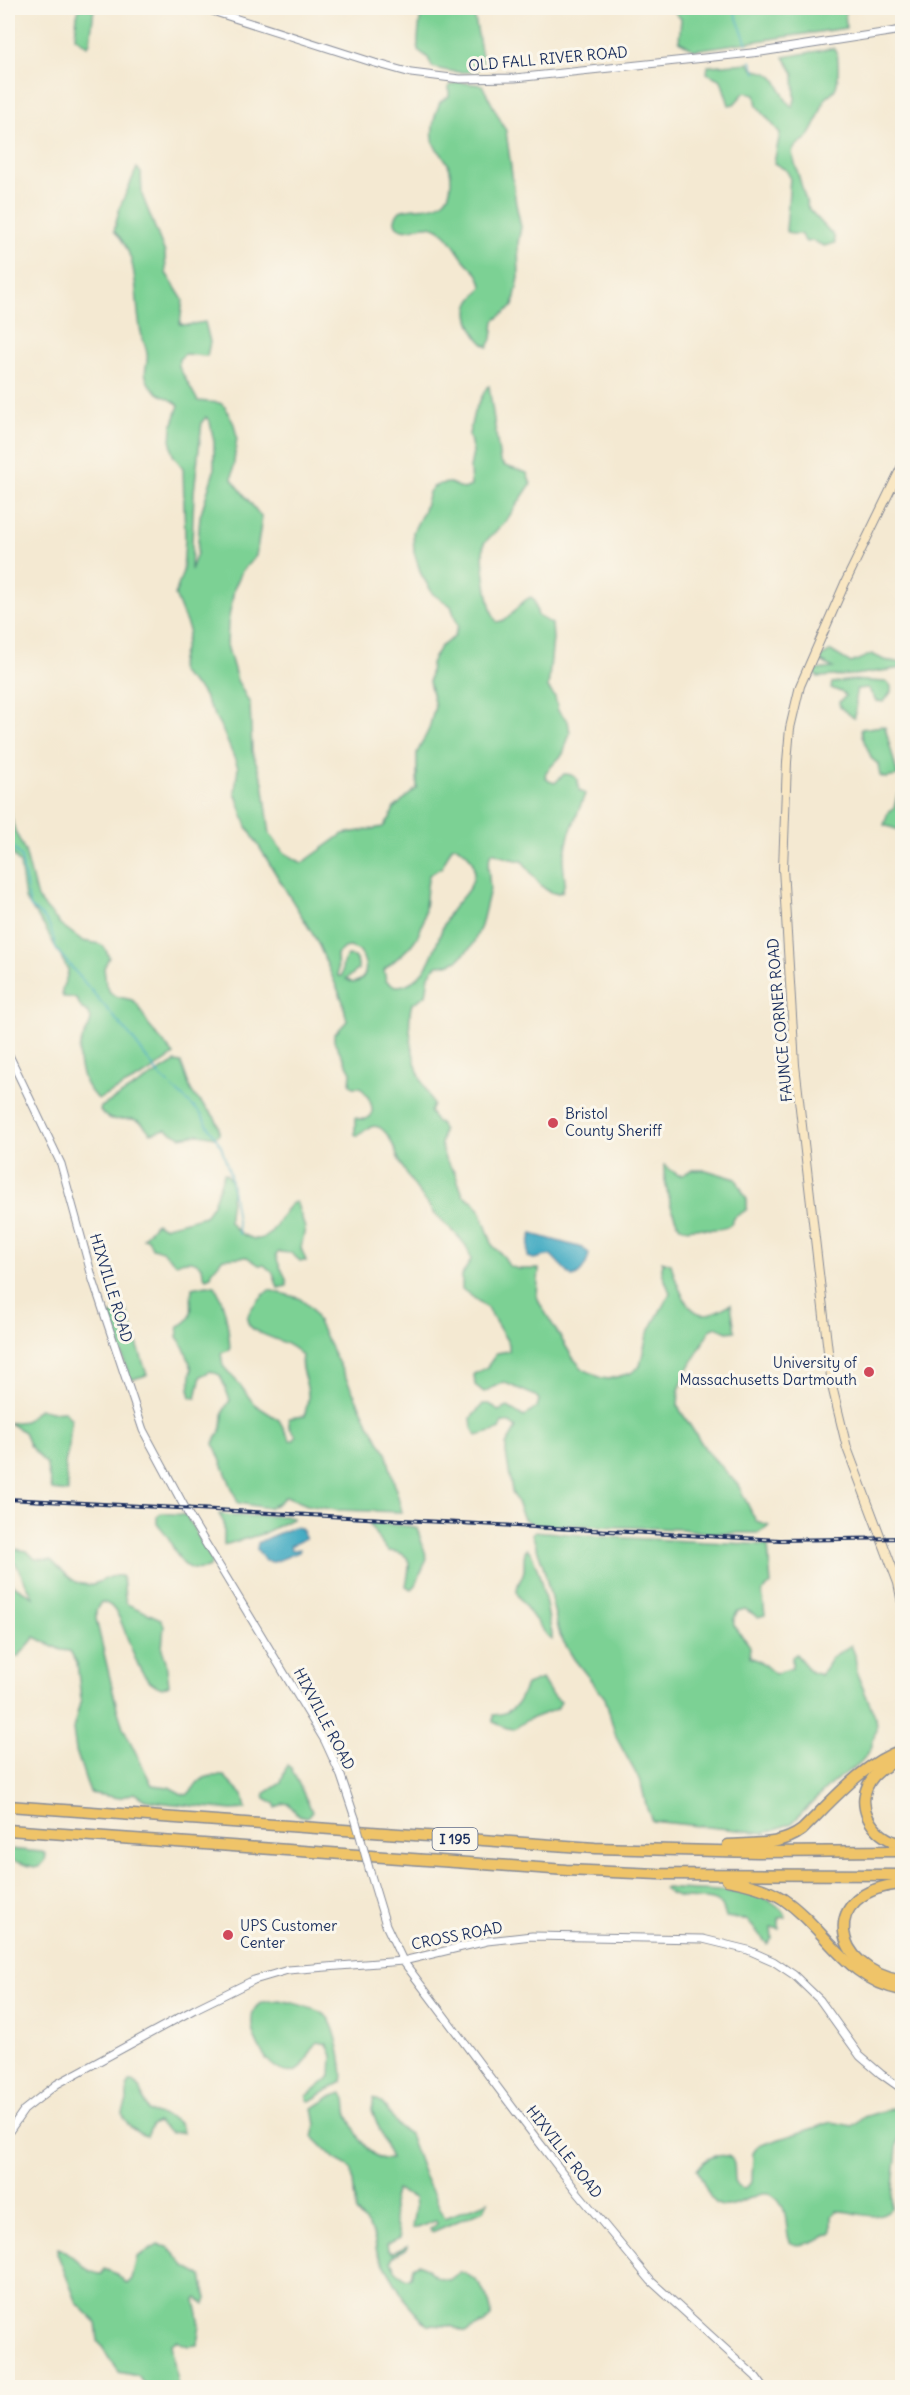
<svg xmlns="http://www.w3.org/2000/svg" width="910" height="2395" font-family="Delius,sans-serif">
  <rect width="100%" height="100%" fill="#fbf7ec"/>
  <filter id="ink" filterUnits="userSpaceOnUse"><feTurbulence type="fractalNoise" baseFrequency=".0167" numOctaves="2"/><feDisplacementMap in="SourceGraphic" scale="12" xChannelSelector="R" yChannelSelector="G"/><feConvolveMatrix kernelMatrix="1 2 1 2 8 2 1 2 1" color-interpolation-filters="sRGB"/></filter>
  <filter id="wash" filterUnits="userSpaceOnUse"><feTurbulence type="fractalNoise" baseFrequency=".008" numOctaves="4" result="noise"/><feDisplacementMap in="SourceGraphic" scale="24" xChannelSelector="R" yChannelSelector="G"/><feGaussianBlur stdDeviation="1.35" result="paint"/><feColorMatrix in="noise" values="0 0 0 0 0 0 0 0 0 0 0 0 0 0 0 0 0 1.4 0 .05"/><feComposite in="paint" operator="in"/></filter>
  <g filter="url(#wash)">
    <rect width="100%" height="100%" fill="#f4e9d2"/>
    <g fill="#7cd194" stroke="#4c8079" stroke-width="1.5" fill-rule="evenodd">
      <polygon points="80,8 94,8 90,43 87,46 75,37 77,15"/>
      <path d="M423 8H473L483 61C481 79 445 71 432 67L428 58 418 50C417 42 420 14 423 8Z"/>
      <polygon points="665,8 845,8 846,28 694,50 679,41 681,19 673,10"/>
      <path d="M834 48C840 54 839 82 835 89 831 94 825 98 823 103 820 113 815 130 808 137 801 144 795 143 792 153L808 208 834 236 835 243 824 246 813 241 806 242 800 234H791L786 231 790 177 786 170 774 163 780 133 757 106 755 95 745 92 734 104 729 105 721 80 707 73 708 66 749 63 754 70C785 73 775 92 792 107L795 100 794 73 784 57Z"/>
      <path d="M458 82 482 85 506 131 516 204 521 227 518 243 519 278 513 306 494 321 492 339 488 347C477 341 463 316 470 303 473 297 479 293 482 287 481 272 470 269 462 257 453 245 447 230 430 226 420 224 407 234 398 227 392 222 396 215 400 211 413 205 430 211 442 202 454 194 453 170 445 159 442 153 436 150 434 144 430 131 435 114 440 102L449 96V86Z"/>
      <path d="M137 168 141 173 142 195 165 253 166 273 183 300 180 324 187 325 205 322 210 342 207 356 185 354 179 359V367L198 401 220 403 225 407 234 424 237 437 232 479 262 518 256 556 242 571 234 589 228 623 227 645 237 680 250 704 252 751 263 782 270 834 283 852 302 863 308 859 343 834 383 827 390 818 394 808 417 788V753L429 729 435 706 429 682 431 663 440 647 454 637 458 626 451 606 433 594 421 574 414 552 413 532 424 510 429 492 433 487 440 484 450 483 464 489 471 486 470 468 473 452 469 434 474 412 487 387 489 386 500 461 505 466 527 473 531 484 506 521 484 543C481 558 488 611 497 622 513 620 517 602 531 597L534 600 538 616 552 624 553 639 548 688 555 697 558 711 568 721 570 733 563 754 546 772 545 777 549 781 555 783 564 774C575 774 579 779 579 790L585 794 569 835 563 862 565 882 562 892C544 899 532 872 522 861L506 858 493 852 490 856 488 865 490 889 481 926 472 946 458 960 448 964 438 965 433 969 429 976 426 995 412 1004C406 1021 413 1062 421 1079 425 1088 430 1096 433 1105L430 1112 436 1122 440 1123 443 1130 441 1145 445 1159 455 1173 463 1195 474 1202 480 1210 493 1246 504 1257 509 1266 518 1269H539L537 1296 540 1304 573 1358 583 1369 601 1378 609 1379 631 1373 640 1366 647 1335 670 1293 662 1272V1261L671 1264C675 1279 686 1314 704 1314 715 1314 722 1308 731 1304L735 1331 727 1332 716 1327 710 1330 686 1373 679 1390 678 1407 706 1450 738 1485 756 1521 769 1525 759 1533H709L682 1529 566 1525C552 1527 536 1528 524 1519L512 1491 506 1452V1445L516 1428 510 1423 502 1422 499 1430 477 1436 472 1428 471 1418 483 1404H490L498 1411 508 1407 524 1417 537 1407 539 1400 536 1396 503 1382 484 1392 475 1385 474 1374 487 1367 497 1353 509 1351V1344L487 1308 462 1289V1275L471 1260C467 1237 441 1224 428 1205 420 1194 408 1178 402 1166 395 1154 393 1138 382 1129 373 1122 365 1130 358 1136L355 1134V1118C382 1125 372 1098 360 1087H353L350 1084 351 1072 334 1041V1035L347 1021 343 1002 317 941 247 827 235 792 238 767 222 729 201 691 182 674 179 668 189 630 175 595 183 571 185 538 183 468 173 455 171 443 172 427 179 405C170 397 157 396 149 384 141 370 149 366 147 354 146 345 141 337 140 327 134 296 140 255 114 231L120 207ZM206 417 210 422 214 442V471L200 516 197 553 191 570 194 492 202 422ZM456 846C466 851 474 859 474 871 474 890 458 899 449 914 436 936 434 972 407 984 399 987 393 987 386 981L384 970C394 960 407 952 415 940 428 922 424 896 429 875L442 867 452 847ZM350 947 360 951C367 964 370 979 353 983L346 979 358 970V963L354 957 348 956C340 963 343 968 342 976H338L337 954 344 948Z"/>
      <polygon points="831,651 851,663 872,654 884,660 902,663 902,668 854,675 818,677 814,673 816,670 833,668 819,660 821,657"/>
      <path d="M851 680 886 682 891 686V692L884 702 876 701 868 688 857 689C853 698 859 709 854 718L840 707 839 702 846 696 843 693 831 688 832 683Z"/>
      <path d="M882 726 885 727 898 776 885 778 880 776 878 764 871 758C869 749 861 739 861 729Z"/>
      <polygon points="901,792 902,793 902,854 899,830 884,825 888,812 894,809 897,796"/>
      <path d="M8 806 15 831 25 851 37 898 60 924 83 941 100 944 105 948 109 957 104 968 106 985 110 992 115 996 132 1000 137 1004 150 1027 174 1055 143 1076 99 1099C84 1090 76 1063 80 1046 82 1036 90 1029 91 1019L88 1012 82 1009 76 998 63 997C59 987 68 980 68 970L44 926 25 899 20 864 12 853 8 838Z"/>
      <path d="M175 1062 181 1063C185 1072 187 1081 191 1090 199 1106 221 1114 219 1134L215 1137 199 1134 181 1137 166 1129 151 1133C145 1128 144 1122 136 1120 120 1115 113 1127 100 1110L101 1107Z"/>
      <path d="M664 1165 678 1175H683L691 1170H706L736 1179 747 1200V1209C743 1213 739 1214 735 1217 733 1219 733 1223 730 1225 722 1231 709 1229 700 1228 693 1227 687 1231 681 1227 672 1219 663 1177 664 1165Z"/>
      <path d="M224 1173C240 1181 227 1207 229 1222 234 1228 240 1234 248 1237 275 1248 278 1209 296 1201L305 1228 301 1248 306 1261H300L291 1253 279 1252 276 1255C277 1266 288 1276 287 1286L278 1288 273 1273 264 1265H259L247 1257 223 1258 213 1270 211 1276 206 1278 203 1274 202 1267C193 1258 186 1261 175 1263L162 1251 152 1248 148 1239 143 1238 156 1223 163 1227 205 1216 213 1204Z"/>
      <path d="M207 1285 215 1286C225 1304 229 1329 230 1350L221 1353 223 1366 240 1385 254 1404 279 1420 290 1440H294L296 1436 289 1427V1418L305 1416C305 1408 309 1403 308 1396 308 1381 299 1371 302 1356 284 1330 212 1339 269 1290L299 1298 311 1308 369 1424 386 1452 402 1512 336 1510 307 1505 286 1496 277 1504 268 1508 238 1503 214 1444C215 1437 221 1434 222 1427 224 1410 221 1414 230 1400L220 1375 210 1371 201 1376 196 1398 191 1397 189 1389 192 1369C188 1358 185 1346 177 1337L179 1326C198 1317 189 1306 192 1288Z"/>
      <polygon points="127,1311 147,1375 130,1380 110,1315"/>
      <polygon points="39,1409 51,1412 64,1411 71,1419 69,1446 65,1463 68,1492 52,1490 46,1464 29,1445 24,1432 9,1423 25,1421"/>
      <path d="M161 1513 186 1515 212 1561 210 1567C174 1580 177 1539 157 1524V1516Z"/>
      <polygon points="219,1514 235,1516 285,1516 292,1517 292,1519 262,1534 224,1545 224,1523"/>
      <path d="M369 1522C381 1525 408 1524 417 1528L427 1558 416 1585 412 1589 406 1586C410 1564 415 1553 388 1551 383 1544 371 1530 369 1522Z"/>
      <path d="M535 1531 607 1537 768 1545 771 1585 762 1592 765 1615 758 1617 745 1609 738 1611C727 1627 739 1631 747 1642 750 1646 749 1652 750 1657L761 1662 775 1674 792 1668V1657L796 1654 811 1672 821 1675 832 1657 851 1645 855 1655 857 1674 875 1716 876 1729 871 1749 861 1762 831 1784 792 1823 765 1833 652 1821 647 1809 641 1783 616 1737 605 1698 574 1659 560 1636 543 1565 532 1534Z"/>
      <path d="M8 1548 27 1551 35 1559 51 1560C65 1573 78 1592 99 1582 107 1578 113 1575 121 1576 127 1585 122 1595 127 1604L161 1619 164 1625 162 1649 166 1661 169 1685 162 1688C125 1677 130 1604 101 1602L96 1610V1619L117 1708 123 1727 152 1785 169 1787 182 1794 187 1795C201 1781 201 1774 224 1776L243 1795 246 1809 232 1810 165 1803 145 1800 134 1793 119 1798 90 1793 76 1751 73 1729 81 1699 77 1663 70 1651 61 1650 35 1637 19 1656 8 1660V1586L12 1584 33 1597 16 1564 8 1560Z"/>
      <path d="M527 1548C541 1563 546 1611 552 1633V1640C548 1638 517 1597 517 1592 516 1584 523 1578 524 1570 525 1562 522 1554 527 1548Z"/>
      <path d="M542 1679 551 1694 561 1702 557 1709 527 1720 514 1729 507 1728 493 1722V1715C515 1714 519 1702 526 1685Z"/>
      <polygon points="287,1765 291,1768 312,1811 307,1817 298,1815 289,1804 284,1803 276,1808 274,1803 265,1798 264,1794 281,1783"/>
      <path d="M8 1849 42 1852 46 1854 45 1861 39 1867C34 1868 12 1861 8 1858Z"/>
      <path d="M667 1888C699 1893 770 1883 786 1917L779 1918V1929L771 1927 772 1939 767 1944 747 1920 726 1917C724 1913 724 1907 720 1904 707 1893 678 1905 664 1889Z"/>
      <path d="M279 2000C290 2002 321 2009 328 2018 336 2028 345 2070 342 2082L310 2101 307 2100V2096L331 2076 332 2056 327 2044 318 2042C310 2049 306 2067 296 2071 269 2083 235 2016 261 2003 266 2001 274 2001 279 2000Z"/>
      <path d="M130 2082H134L140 2088 148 2111C162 2117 178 2115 183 2132L170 2133 157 2122 152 2125 147 2136C138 2134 124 2125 123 2114 123 2109 127 2105 127 2100 127 2092 125 2089 130 2082Z"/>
      <path d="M342 2093C349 2099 345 2106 348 2115 355 2131 369 2163 391 2159L372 2110 374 2098C390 2105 389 2123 409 2134L424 2175 445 2218 488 2201 484 2210 432 2232 430 2229 437 2224 436 2221C427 2221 421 2230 412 2228L415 2208 414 2198 396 2190C389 2203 395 2224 400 2238L387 2244 388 2250 392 2253 407 2246 406 2249 393 2256 391 2261 396 2271 407 2279 411 2277 413 2267 418 2264C431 2268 430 2278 449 2280L460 2272C478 2276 492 2299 491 2317L483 2324 465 2332 451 2326 427 2325 405 2300 377 2252 373 2232 356 2212 352 2171 348 2166 335 2159 313 2137 316 2125 313 2108 330 2097Z"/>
      <path d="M902 2105V2129L898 2138 891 2208C875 2224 855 2210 836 2211L832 2216V2233C821 2238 800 2250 790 2242 785 2231 788 2216 782 2206 766 2175 737 2214 719 2205 706 2198 705 2181 697 2170 705 2158 714 2154 729 2156 741 2165 727 2185 744 2189L752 2182 753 2153 758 2146 832 2122 852 2126 864 2117Z"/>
      <path d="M158 2245 168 2247 185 2267 202 2276 207 2299 205 2304 197 2298 195 2300 200 2325 197 2345 188 2346 176 2341 171 2344 178 2387H146L138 2376 119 2372 98 2341 96 2322 77 2303 57 2253 58 2248C74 2252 83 2274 102 2274L104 2269 117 2274 127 2284 132 2279 137 2257Z"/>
    </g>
    <g fill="#44acc3" stroke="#306e90" stroke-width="1.5">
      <path d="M532 1234 582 1248 589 1253C588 1262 582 1275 572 1277L551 1255 534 1259 528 1257 529 1242Z"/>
      <path d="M293 1527 300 1528 306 1538 290 1546 291 1550 300 1549 299 1552 274 1562 265 1561 257 1549 258 1543C269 1536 282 1533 293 1527Z"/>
    </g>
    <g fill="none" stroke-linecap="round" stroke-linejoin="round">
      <g stroke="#44acc3" stroke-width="1.5">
        <polyline points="733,8 747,44"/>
        <polyline points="751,61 756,73"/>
        <path d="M8 830 9 843 21 857 30 907C48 918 52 928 56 949L131 1037 160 1076 200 1113 221 1146 230 1174 239 1234"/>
      </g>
    </g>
  </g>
  <g filter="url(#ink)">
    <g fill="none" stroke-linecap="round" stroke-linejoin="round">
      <g stroke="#888c98" stroke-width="9">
        <g id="tertiary">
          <polyline points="203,8 375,63 411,73 460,79 515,78 761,52 902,30"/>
          <polyline points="8,1053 61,1164 93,1280 143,1430 191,1519 325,1741 341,1776 355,1818"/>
          <polyline points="370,1872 386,1925 403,1961 516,2112 578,2193 651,2281 756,2377 764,2388"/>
          <polyline points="8,2133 24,2110 57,2084 195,2009 254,1980 288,1970 403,1961 487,1941 532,1936 703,1939 748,1950 773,1961 794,1975 820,2000 860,2056 881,2074 902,2089"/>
        </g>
      </g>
      <g stroke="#888c98" stroke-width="10">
        <polyline id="secondary" points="902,466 845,583 800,686 790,728 787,762 783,868 795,1065 832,1386 847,1448 898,1583 902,1603"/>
      </g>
      <g stroke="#888c98" stroke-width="13">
        <g id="motorway">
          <path d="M902 1759C892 1763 882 1767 874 1776 851 1803 872 1838 902 1844"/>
          <polyline points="8,1806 595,1848 757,1852 902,1851"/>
          <polyline points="8,1830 566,1870 658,1874 902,1875"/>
          <path d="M728 1845C754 1843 781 1846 802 1830 832 1801 862 1764 902 1750"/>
          <path d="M727 1880C747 1884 766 1888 783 1899 827 1929 844 1979 902 1990"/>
          <path d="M902 1884C817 1891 832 1969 902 1981"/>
        </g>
      </g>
      <use href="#tertiary" stroke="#fff" stroke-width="7"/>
      <use href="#secondary" stroke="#f9e7c3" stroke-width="8"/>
      <use href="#motorway" stroke="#efc469" stroke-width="10"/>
      <g stroke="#1b2f5e" stroke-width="4">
        <polyline id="rail" points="8,1499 780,1540 902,1538"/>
      </g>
      <use href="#rail" stroke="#fbf7ec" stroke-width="1.5" stroke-dasharray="4.5" stroke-linecap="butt"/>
      <g stroke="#888c98" stroke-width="9" stroke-linecap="butt">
        <polyline id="tertiary-bridge" points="355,1818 370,1872"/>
      </g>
      <use href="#tertiary-bridge" stroke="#fff" stroke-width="7"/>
    </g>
  </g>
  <g fill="#d1495b" stroke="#fbf7ec" stroke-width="2">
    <circle cx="553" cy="1123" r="6"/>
    <circle cx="869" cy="1372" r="6"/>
    <circle cx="228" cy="1935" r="6"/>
  </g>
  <g text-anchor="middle" stroke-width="6" stroke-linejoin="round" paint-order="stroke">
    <rect fill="#fbf7ec" stroke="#5e6b89" stroke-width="1.5" x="432.5" y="1828" width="45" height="22" rx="4.5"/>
    <g font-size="14" font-weight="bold" fill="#1b2f5e">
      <text x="455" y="1844">I 195</text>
    </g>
    <g font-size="15" fill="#1b2f5e" stroke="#fbf7ec">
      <text transform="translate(548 59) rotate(-5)" y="5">OLD FALL RIVER ROAD</text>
      <text transform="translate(780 1020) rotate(-95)" y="5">FAUNCE CORNER ROAD</text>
      <text transform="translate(111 1288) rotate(73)" y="5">HIXVILLE ROAD</text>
      <text transform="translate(324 1719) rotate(62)" y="5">HIXVILLE ROAD</text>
      <text transform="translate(457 1936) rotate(-11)" y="5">CROSS ROAD</text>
      <text transform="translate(564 2152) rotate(52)" y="5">HIXVILLE ROAD</text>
    </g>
    <g font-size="15" fill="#1b2f5e" stroke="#fbf7ec" text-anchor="start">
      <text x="565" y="1119">Bristol<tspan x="565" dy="17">County Sheriff</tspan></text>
      <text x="857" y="1368" text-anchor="end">University of<tspan x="857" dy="17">Massachusetts Dartmouth</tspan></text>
      <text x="240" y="1931">UPS Customer<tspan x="240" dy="17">Center</tspan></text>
    </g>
  </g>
  <rect width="910" height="2395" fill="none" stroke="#fbf7ec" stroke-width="30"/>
</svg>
